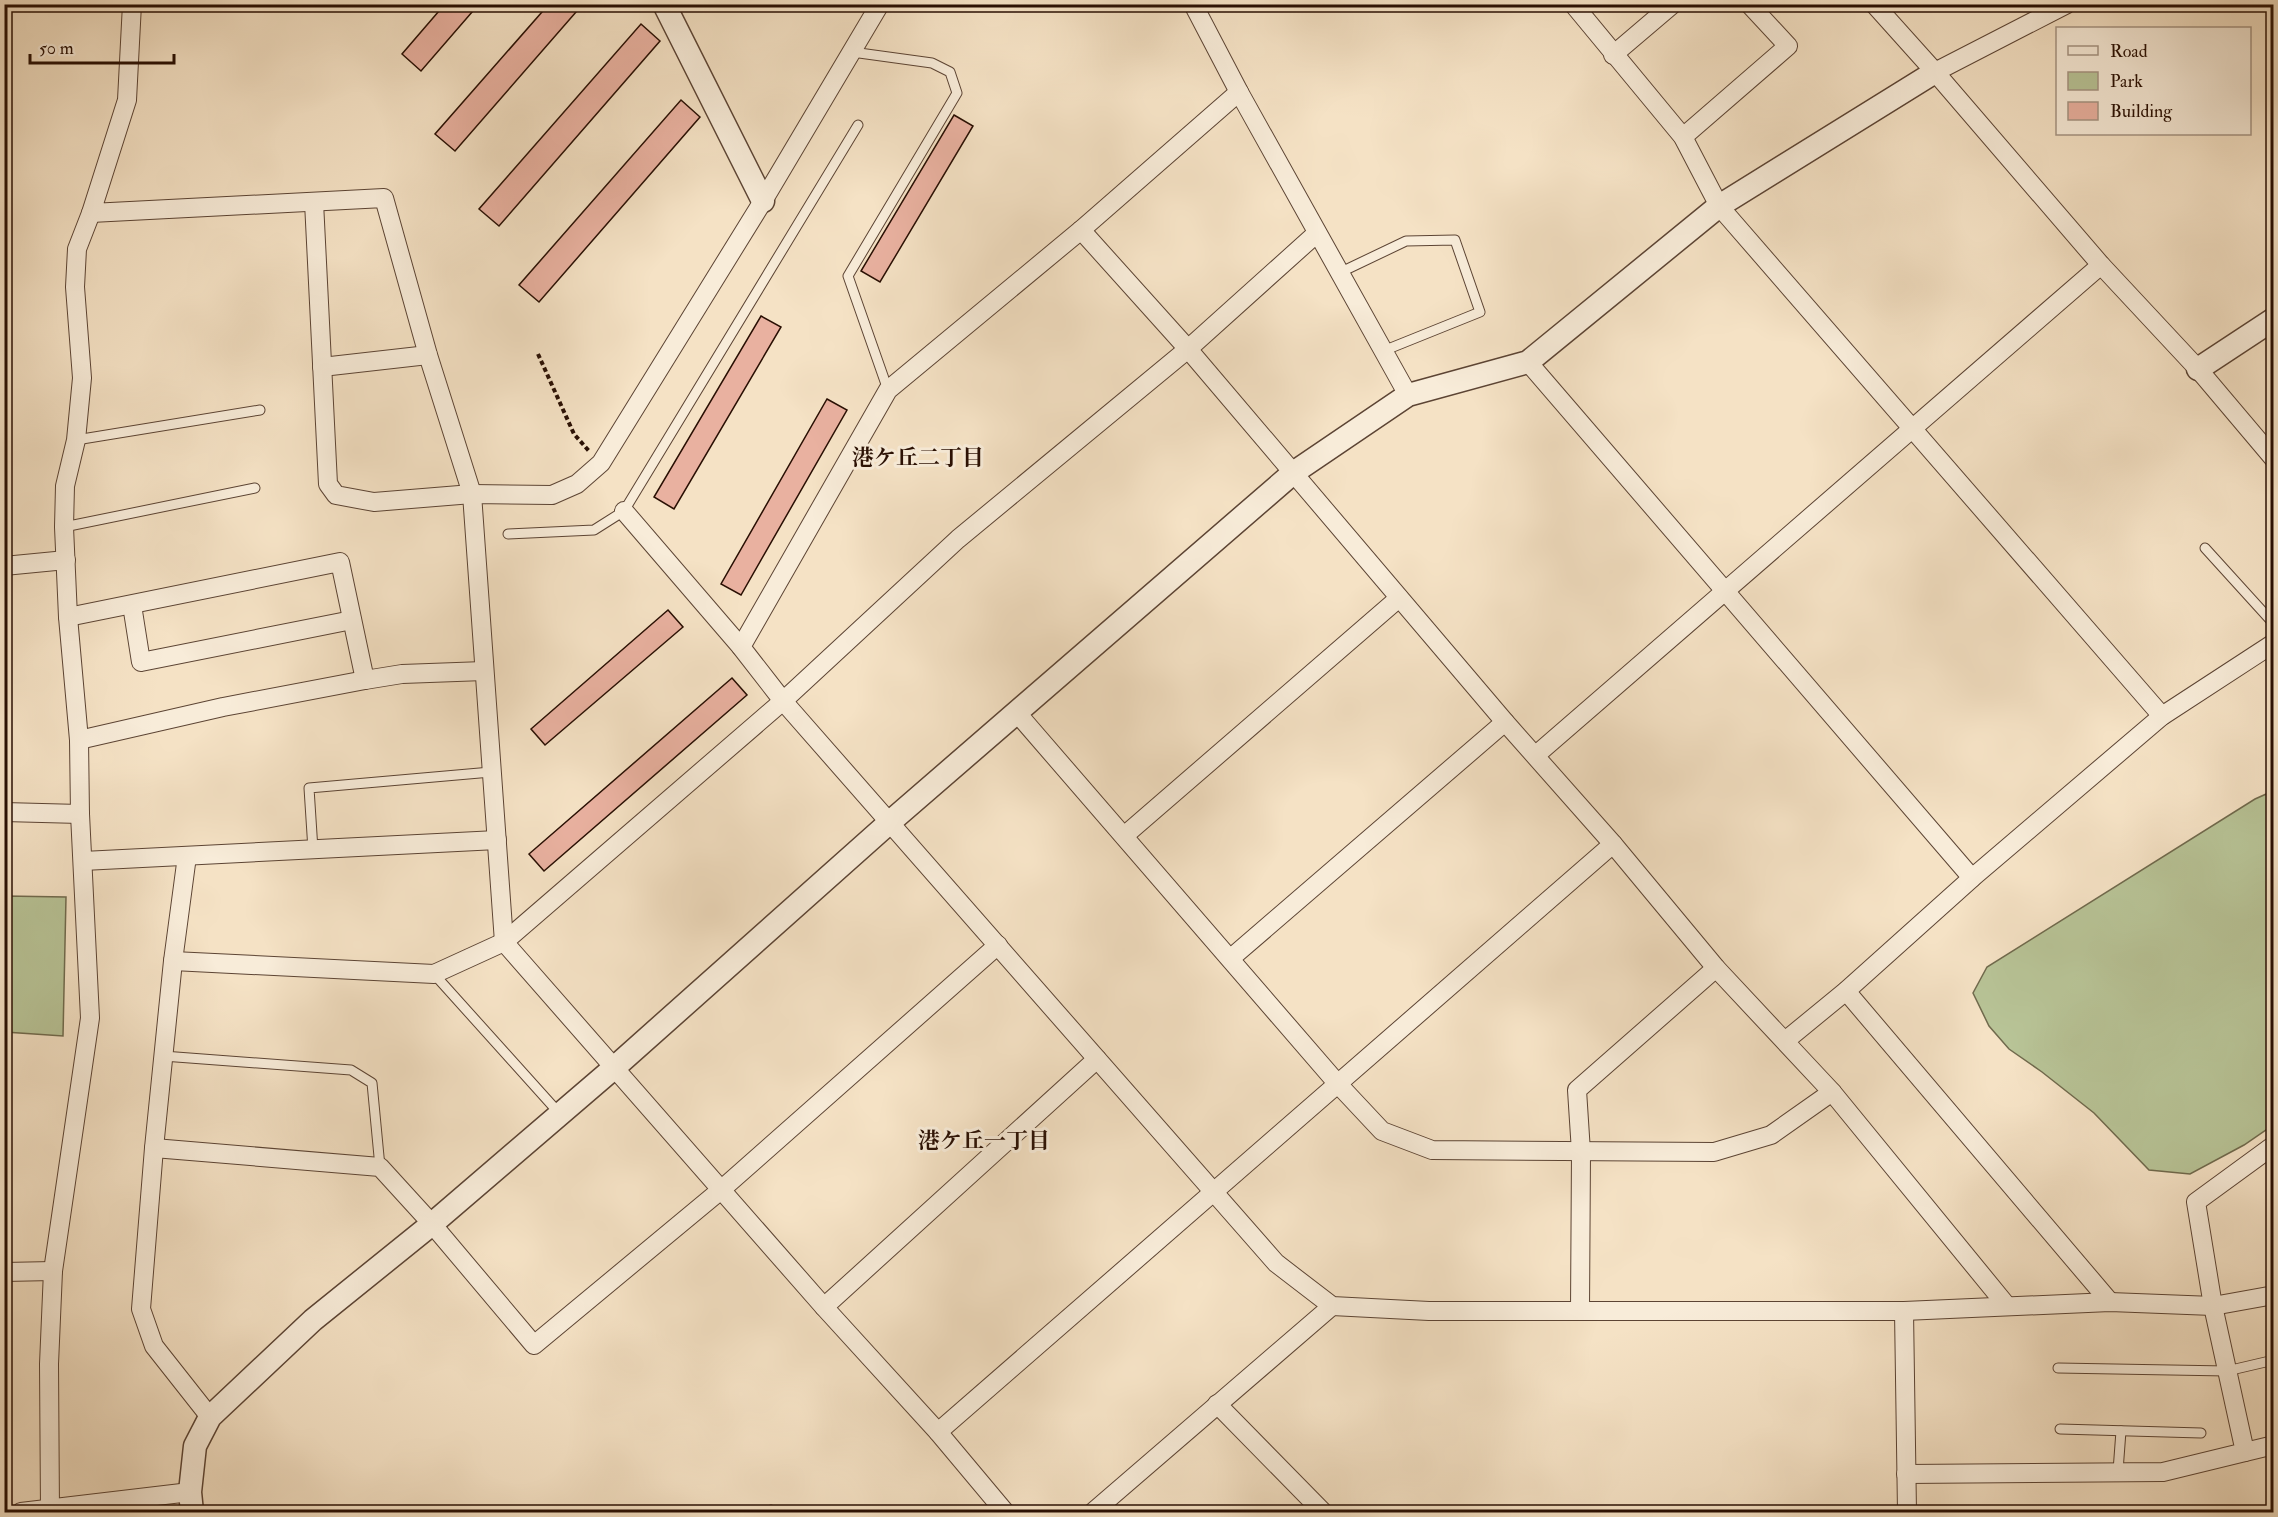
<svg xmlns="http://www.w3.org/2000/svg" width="2278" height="1517" font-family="'IM FELL Double Pica','Noto Serif JP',serif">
  <rect width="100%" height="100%" fill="#f5e2c5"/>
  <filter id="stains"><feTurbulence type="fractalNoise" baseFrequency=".00333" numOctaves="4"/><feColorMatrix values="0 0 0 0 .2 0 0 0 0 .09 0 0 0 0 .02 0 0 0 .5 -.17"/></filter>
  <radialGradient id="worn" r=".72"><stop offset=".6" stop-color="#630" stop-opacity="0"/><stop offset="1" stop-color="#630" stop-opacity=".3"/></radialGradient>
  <g fill="#b8c497" stroke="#706a4d" stroke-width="1.5">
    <polygon points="2273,791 2273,1125 2244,1145 2190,1174 2149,1170 2094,1113 2042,1072 2009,1049 1989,1026 1973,993 1987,967 2255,799"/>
    <polygon points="5,896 66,897 63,1036 5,1032"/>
  </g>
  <g fill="#e9b1a0" stroke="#290f03" stroke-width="1.5">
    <polygon points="445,4 479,4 421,71 402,54"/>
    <polygon points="549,4 583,4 455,151 435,134"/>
    <polygon points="641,24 660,41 499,226 479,209"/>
    <polygon points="681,100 700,117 539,302 519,285"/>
    <polygon points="954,115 973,126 880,282 861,271"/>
    <polygon points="761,316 781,327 674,509 654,497"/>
    <polygon points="827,399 847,410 741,595 721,584"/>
    <polygon points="668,610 683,627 545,745 531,729"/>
    <polygon points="732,678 747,695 544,871 529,854"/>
  </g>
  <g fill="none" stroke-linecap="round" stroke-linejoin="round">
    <g stroke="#5c4434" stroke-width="11">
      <g id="service">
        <polyline points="852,52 932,63 950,72 957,93 848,276 888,390"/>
        <polyline points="1339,273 1406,241 1455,240 1480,312 1383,351"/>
        <polyline points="76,440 260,410"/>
        <polyline points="64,527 255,488"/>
        <polyline points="508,534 594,530 624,511 858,125"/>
        <polyline points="2205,548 2274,624"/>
        <polyline points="313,850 309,788 491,772"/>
        <polyline points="434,974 559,1113"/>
        <polyline points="163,1056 351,1070 372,1083 380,1167"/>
        <polyline points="2058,1368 2227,1371 2274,1360"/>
        <polyline points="2060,1429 2201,1433"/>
        <polyline points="2118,1471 2121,1431"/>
        <polyline points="771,1510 771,1512"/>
      </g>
    </g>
    <g stroke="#5c4434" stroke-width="20">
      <g id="minor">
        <polyline points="132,4 127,100 91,213 384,198 428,355 472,494 504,942 824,1307 938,1432 1005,1512"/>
        <polyline points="1193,4 1239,92 1408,395"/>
        <polyline points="1573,4 1683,137 1719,206 2162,716"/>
        <polyline points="1874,4 1935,72 2101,265 2198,369 2274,459"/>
        <polyline points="1613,55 1673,4"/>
        <polyline points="1935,72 2067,4"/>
        <polyline points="1683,137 1788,46 1749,4"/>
        <polyline points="314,202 328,484 336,495 374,502 472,494 552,495 577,484 601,463 763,201 880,4"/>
        <polyline points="1081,230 1188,349 1505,722 1613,844 1716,968 1832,1092 2007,1306"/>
        <polyline points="1528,362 1972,878"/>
        <polyline points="322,367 428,355"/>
        <polyline points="624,511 741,647 783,701 1276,1263 1332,1306 1429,1311 1904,1311 2110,1302 2213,1306 2274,1295"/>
        <polyline points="4,566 66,560"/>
        <polyline points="132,605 141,662 352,620"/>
        <polyline points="68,617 340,562 365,680"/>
        <polyline points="741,647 888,390 1081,230 1239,92"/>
        <polyline points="1017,713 1337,1083 1382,1131 1432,1150 1714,1152 1771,1135 1832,1092"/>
        <polyline points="79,740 223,707 365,680 402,674 484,671"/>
        <polyline points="1536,755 2101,265"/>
        <polyline points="4,812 80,814"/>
        <polyline points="1124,836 1399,598"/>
        <polyline points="187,856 173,961 154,1148 141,1309 154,1346 210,1417"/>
        <polyline points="83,861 497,840"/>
        <polyline points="1231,958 1505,722"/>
        <polyline points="173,961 434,974 504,942 783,701 958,539 1188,349 1317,233"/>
        <polyline points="1846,991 2110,1302"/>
        <polyline points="1785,1041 1846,991 1972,878 2162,716 2274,643"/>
        <polyline points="154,1148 380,1167 432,1224 534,1345 722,1189 998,945"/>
        <polyline points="4,1272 53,1271"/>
        <polyline points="824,1307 1097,1059"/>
        <polyline points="1580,1310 1581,1152 1577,1090 1716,968"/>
        <polyline points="1904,1311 1907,1512"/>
        <polyline points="1217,1404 1323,1512"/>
        <polyline points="938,1432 1613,844"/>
        <polyline points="2245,1452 2274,1445"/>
        <polyline points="1906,1474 2163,1472 2245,1452 2213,1306 2196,1202 2274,1145"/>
        <polyline points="21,1512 190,1492"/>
        <polyline points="50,1512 49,1364 53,1271 90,1018 80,814 79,740 68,617 64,527 65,486 76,440 82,378 75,287 77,249 91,213"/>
        <polyline points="1093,1512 1332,1306"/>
      </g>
    </g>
    <g stroke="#5c4434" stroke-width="25">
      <g id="tertiary">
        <polyline points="664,4 763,201"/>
        <polyline points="2198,369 2274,319"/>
        <polyline points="192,1512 190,1492 195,1446 210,1417 313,1320 432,1224 615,1067 890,822 1293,473 1408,395 1528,362 1719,206 1935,72"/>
      </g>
    </g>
    <polyline stroke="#290f03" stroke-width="4" stroke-dasharray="4.5 3" stroke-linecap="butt" points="538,354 574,434 589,451"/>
    <use href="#service" stroke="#f8ecd9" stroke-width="9"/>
    <use href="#minor" stroke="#f8ecd9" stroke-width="18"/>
    <use href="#tertiary" stroke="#f8ecd9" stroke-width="22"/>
  </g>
  <g text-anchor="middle" stroke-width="6" stroke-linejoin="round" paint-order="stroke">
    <g font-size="22" font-weight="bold" fill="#290f03" stroke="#f8ecd9">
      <text x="918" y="465">港ケ丘二丁目</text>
      <text x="984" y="1148">港ケ丘一丁目</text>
    </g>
  </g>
  <rect width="2278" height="1517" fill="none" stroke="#f5e2c5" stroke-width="24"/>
  <rect x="6" y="6" width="2266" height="1505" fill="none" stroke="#290f03" stroke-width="3"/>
  <rect x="12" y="12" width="2254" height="1493" fill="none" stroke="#290f03" stroke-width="1.5"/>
  <rect x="2056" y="27" width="195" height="108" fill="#f8ecd9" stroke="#a59483" stroke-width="1.5"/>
  <rect x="2068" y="46" width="30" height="9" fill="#f8ecd9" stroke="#a59483" stroke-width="1.5"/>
  <text x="2110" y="57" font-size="18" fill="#290f03">Road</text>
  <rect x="2068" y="72" width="30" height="18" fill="#b8c497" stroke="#a59483" stroke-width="1.5"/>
  <text x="2110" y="87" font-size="18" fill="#290f03">Park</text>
  <rect x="2068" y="102" width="30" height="18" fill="#e9b1a0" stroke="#a59483" stroke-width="1.5"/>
  <text x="2110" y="117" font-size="18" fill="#290f03">Building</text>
  <path d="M30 54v9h144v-9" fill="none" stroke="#290f03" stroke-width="3"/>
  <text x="39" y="54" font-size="18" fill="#290f03" stroke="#f8ecd9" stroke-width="4.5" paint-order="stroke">50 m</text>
  <rect width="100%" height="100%" filter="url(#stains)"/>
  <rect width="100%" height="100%" fill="url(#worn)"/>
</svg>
